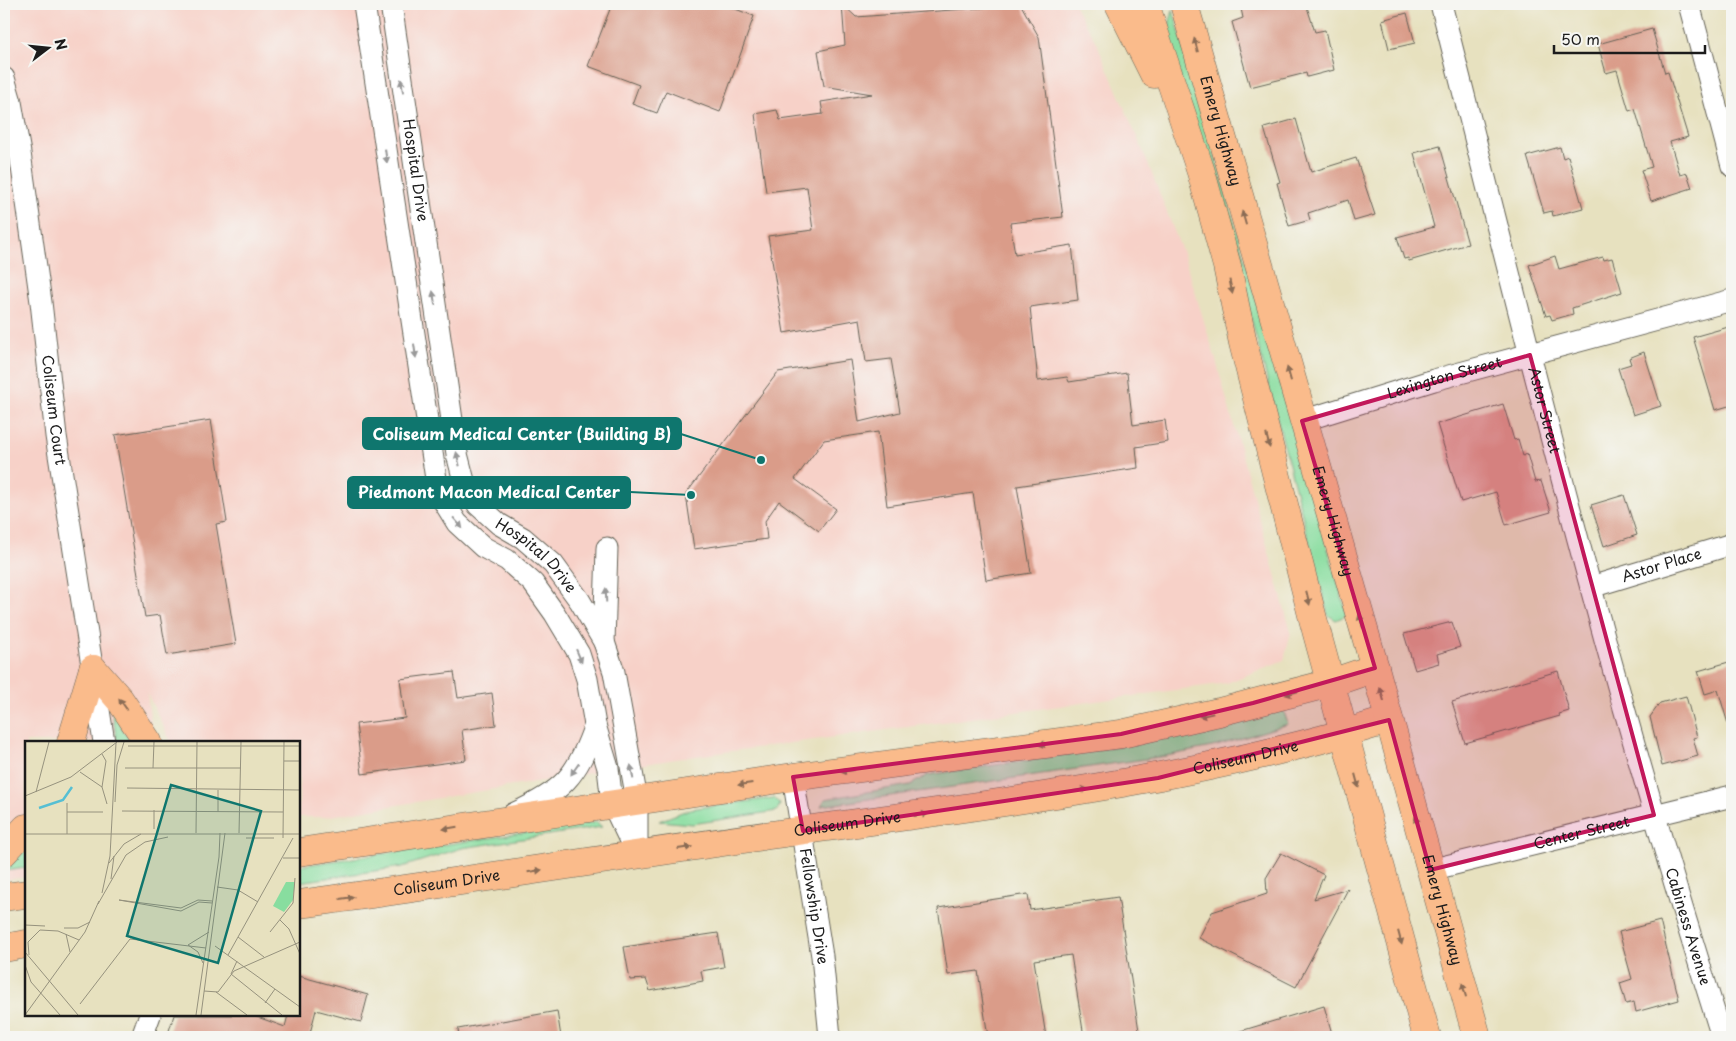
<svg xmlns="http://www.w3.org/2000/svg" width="1736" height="1041" font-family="'Playpen Sans',sans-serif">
  <rect width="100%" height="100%" fill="#f6f6f2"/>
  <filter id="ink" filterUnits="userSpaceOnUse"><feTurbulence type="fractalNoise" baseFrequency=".02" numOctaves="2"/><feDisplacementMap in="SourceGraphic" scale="10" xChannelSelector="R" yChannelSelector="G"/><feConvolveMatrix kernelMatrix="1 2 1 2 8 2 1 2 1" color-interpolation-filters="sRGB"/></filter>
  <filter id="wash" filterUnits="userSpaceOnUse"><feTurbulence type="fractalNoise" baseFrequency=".0096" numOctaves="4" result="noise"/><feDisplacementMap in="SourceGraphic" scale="20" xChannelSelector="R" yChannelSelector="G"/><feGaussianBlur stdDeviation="1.12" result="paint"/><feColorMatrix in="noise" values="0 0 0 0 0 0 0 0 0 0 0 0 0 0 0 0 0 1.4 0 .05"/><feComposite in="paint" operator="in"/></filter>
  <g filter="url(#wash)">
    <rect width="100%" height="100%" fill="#e7e1bf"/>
    <polygon fill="#f7d1c8" points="4,4 1074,4 1097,44 1145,156 1184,256 1215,357 1291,632 1284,660 1227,683 682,758 325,817 299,817 299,742 171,742 147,693 153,742 26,742 26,877 4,880"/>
    <g fill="#88dd9f" stroke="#527c5e">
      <polygon points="1173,10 1347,615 1336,620 1328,615 1253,325 1167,33"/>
      <polygon points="110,700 124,732 133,742 117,742"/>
      <path d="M1283 709 1288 724 1217 746 1166 756 821 806 825 799 910 785 928 775C1048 757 1167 742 1283 709Z"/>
      <polygon points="774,798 780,804 777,811 692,824 659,821 690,809"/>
      <polygon points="597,822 602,827 462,848 402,867 299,882 299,866"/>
      <polygon points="26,849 26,868 5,871"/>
    </g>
    <g id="blocks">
      <g fill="#da9c89">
        <polygon points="612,4 722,4 754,16 720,112 666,91 657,113 632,104 639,85 588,66"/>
        <polygon points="842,4 856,17 1021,5 1039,37 1063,217 1010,223 1015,254 1072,245 1078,300 1030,307 1038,381 1067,377 1069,382 1127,373 1133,425 1165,420 1168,442 1136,447 1138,468 1017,486 1031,573 986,580 973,493 887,506 878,432 824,440 795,479 836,509 819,531 779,501 765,521 767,539 694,549 686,494 778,372 850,360 859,422 900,412 891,359 866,362 860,319 784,333 768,236 813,230 807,187 766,192 755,114 777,110 780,120 823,114 821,102 872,94 824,86 818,51 845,45"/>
        <polygon points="1240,4 1306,4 1315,32 1325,30 1334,70 1307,77 1306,73 1250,87 1232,22 1243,18"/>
        <polygon points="1407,13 1415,43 1389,49 1382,20"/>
        <polygon points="1652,29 1665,73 1668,72 1688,137 1670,142 1680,175 1687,173 1692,188 1651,201 1641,170 1652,167 1635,109 1629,111 1617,70 1606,73 1598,44"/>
        <polygon points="1296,119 1311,172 1356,158 1375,215 1354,221 1348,200 1308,213 1310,220 1289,226 1277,183 1280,182 1264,128"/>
        <polygon points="1440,146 1468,244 1409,261 1408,258 1404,259 1397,237 1434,227 1414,153"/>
        <polygon points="1560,147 1563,158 1568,156 1583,208 1553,216 1552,211 1544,213 1527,156"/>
        <polygon points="1555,256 1559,269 1603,257 1604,260 1612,258 1622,292 1572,308 1573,314 1552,320 1550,315 1546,316 1529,265"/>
        <polygon points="1732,326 1732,405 1715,410 1693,337"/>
        <polygon points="1644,352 1661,406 1633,415 1618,368 1631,364 1629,358"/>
        <polygon points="1503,404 1514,440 1518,439 1523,456 1527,454 1535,482 1541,481 1551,512 1506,525 1496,492 1461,502 1437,424"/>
        <polygon points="211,420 227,522 216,524 236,644 167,655 160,615 145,617 115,435"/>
        <polygon points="1624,495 1637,535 1604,546 1591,505"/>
        <polygon points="1452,622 1460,647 1437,654 1439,663 1415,670 1404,634"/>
        <polygon points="1732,661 1732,723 1728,724 1718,690 1705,694 1698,671"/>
        <polygon points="1558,671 1569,711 1559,714 1560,716 1465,743 1452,702"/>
        <polygon points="454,672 458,698 492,693 496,725 462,730 466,760 362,774 356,724 405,718 400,679"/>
        <polygon points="1686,696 1697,737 1693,738 1698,756 1662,766 1650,717 1660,703"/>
        <polygon points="1281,853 1324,875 1314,899 1348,889 1296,987 1199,938 1212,912 1267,894 1266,878"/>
        <polygon points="1028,894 1030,910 1118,897 1140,1037 1084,1037 1071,955 1034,960 1046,1037 988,1037 978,971 948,975 938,908"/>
        <polygon points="1660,921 1679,1000 1636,1012 1634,1002 1626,1004 1620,983 1632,979 1619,932"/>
        <polygon points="718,933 724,967 701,971 703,981 650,991 646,979 630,980 624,947"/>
        <polygon points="299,976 368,995 361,1022 316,1010 309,1037 167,1037 174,1015 252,1015 285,1027 288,1015 299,1015"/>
        <polygon points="1324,1006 1333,1037 1234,1037 1234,1033"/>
        <polygon points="557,1011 561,1037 459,1037 458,1029"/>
      </g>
    </g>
  </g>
  <g filter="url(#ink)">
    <use href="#blocks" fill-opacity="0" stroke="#636155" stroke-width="1"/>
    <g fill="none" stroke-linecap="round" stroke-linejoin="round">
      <g stroke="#636155" stroke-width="23">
        <g id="street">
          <polyline points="364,4 438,492 457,523 483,547 507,560 533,583 555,614 579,654 587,679 595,725 608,768 612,803 637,855"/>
          <path id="s1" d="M391 4 457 454 464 481 478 505 499 524 523 538 553 564 580 601 604 642 614 672 637 800V850"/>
          <path id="s2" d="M1441 4C1510 275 1576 547 1655 816 1676 890 1699 963 1722 1037"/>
          <polyline points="1689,4 1732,166"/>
          <path id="s3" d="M4 78 11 102 20 153 41 302 56 436 104 742"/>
          <path id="s4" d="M1302 421 1434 380 1732 300"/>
          <path id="s5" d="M1591 587 1732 544"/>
          <polyline points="604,642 607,548"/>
          <path id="s6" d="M793 777 822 956 830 1037"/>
          <path d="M513 814C563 791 577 777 595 725"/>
          <path id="s7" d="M1430 870 1732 796"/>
          <polyline points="142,1037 150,1015"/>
        </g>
      </g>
      <g stroke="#636155" stroke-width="29">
        <g id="primary">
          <polyline points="93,669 120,700 148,742"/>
          <polyline points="71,742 93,669"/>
          <polyline points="4,852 26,828"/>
          <polyline points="299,852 793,777 1121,734 1219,712 1331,683 1375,668"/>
          <polyline points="4,897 26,894"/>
          <path id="s8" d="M299 904C468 881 636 854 805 830 1002 803 1199 779 1389 720"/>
          <polyline points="4,948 26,944"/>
        </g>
      </g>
      <g stroke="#636155" stroke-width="29">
        <g id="highway">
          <polyline points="1119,4 1154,74"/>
          <polyline points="1145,4 1201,172 1227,266 1243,343 1313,619 1427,1037"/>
          <path id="s9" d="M1184 4 1375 668 1477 1037"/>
        </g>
      </g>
      <use href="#street" stroke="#fff" stroke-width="21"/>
      <use href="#primary" stroke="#fabb8b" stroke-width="28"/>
      <use href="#highway" stroke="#fabb8b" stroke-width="28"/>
    </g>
    <defs><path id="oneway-solid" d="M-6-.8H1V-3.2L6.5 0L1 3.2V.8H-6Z" transform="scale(1.25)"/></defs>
    <g fill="#8b6c54">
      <use href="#oneway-solid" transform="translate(1196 45) rotate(-105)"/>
      <use href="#oneway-solid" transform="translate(1244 218) rotate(-106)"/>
      <use href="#oneway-solid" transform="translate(1231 287) rotate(78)"/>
      <use href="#oneway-solid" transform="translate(1289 374) rotate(-106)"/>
      <use href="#oneway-solid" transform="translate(1268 441) rotate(76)"/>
      <use href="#oneway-solid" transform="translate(1308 598) rotate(76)"/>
      <use href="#oneway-solid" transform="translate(1361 621) rotate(-106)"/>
      <use href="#oneway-solid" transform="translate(1292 693) rotate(165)"/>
      <use href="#oneway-solid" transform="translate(1382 694) rotate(-106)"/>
      <use href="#oneway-solid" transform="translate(123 704) rotate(-126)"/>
      <use href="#oneway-solid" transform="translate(1206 715) rotate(167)"/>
      <use href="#oneway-solid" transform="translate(1046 744) rotate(172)"/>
      <use href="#oneway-solid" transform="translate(847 771) rotate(173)"/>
      <use href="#oneway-solid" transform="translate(1357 781) rotate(75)"/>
      <use href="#oneway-solid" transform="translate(745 784) rotate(172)"/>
      <use href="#oneway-solid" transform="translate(1081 790) rotate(-9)"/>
      <use href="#oneway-solid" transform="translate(921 815) rotate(-8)"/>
      <use href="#oneway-solid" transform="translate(1417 823) rotate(-105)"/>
      <use href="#oneway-solid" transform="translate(450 828) rotate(171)"/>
      <use href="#oneway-solid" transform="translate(685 848) rotate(-8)"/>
      <use href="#oneway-solid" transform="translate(535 871) rotate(-9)"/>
      <use href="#oneway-solid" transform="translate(347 898) rotate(-8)"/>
      <use href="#oneway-solid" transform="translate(1400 938) rotate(75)"/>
      <use href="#oneway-solid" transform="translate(1464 990) rotate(-106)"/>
    </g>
    <g fill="#999">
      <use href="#oneway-solid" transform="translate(402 86) rotate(-99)"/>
      <use href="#oneway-solid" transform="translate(386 156) rotate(82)"/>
      <use href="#oneway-solid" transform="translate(434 298) rotate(-99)"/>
      <use href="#oneway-solid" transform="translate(415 351) rotate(82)"/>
      <use href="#oneway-solid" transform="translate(458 459) rotate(-103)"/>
      <use href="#oneway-solid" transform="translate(458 523) rotate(49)"/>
      <use href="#oneway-solid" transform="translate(606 595) rotate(-92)"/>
      <use href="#oneway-solid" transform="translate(579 656) rotate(67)"/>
      <use href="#oneway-solid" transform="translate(575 769) rotate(125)"/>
      <use href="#oneway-solid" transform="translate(632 772) rotate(-100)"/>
    </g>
  </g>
  <path fill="#c2185b" fill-opacity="0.2" stroke="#c2185b" stroke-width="4" stroke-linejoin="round" d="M1530 355 1654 815 1430 870 1389 720 1158 778 803 831 793 777 1121 734 1253 703 1375 668 1302 421Z"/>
  <g text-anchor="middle" stroke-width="4" stroke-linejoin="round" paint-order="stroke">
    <g font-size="15" fill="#1c1c1c" stroke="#f6f6f2">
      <text dy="5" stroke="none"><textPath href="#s9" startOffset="132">Emery Highway</textPath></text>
      <text dy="5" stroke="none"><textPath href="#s1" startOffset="168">Hospital Drive</textPath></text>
      <text dy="5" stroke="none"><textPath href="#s4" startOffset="149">Lexington Street</textPath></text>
      <text dy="5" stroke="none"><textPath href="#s3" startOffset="336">Coliseum Court</textPath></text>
      <text dy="5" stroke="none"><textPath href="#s2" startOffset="419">Astor Street</textPath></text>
      <text dy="5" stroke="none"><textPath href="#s9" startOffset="538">Emery Highway</textPath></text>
      <text dy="5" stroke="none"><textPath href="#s1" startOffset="588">Hospital Drive</textPath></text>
      <text dy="5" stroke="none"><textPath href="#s5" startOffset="74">Astor Place</textPath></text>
      <text dy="5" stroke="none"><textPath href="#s8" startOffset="958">Coliseum Drive</textPath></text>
      <text dy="5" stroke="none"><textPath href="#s8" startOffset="554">Coliseum Drive</textPath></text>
      <text dy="5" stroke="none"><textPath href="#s7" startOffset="156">Center Street</textPath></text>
      <text dy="5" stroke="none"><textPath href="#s8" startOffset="149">Coliseum Drive</textPath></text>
      <text dy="5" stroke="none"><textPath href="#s6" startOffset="131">Fellowship Drive</textPath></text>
      <text dy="5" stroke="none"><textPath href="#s9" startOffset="942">Emery Highway</textPath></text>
      <text dy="5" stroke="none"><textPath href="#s2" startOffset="955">Cabiness Avenue</textPath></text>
    </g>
  </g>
  <g transform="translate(25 741)">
    <rect width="275" height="275" fill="#e7e1bf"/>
    <path d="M261 141H270L268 159 259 171 248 165Z" fill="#88dd9f"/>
    <path fill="none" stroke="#56bfd3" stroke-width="2.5" d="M14 67 38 59 47 46"/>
    <path fill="none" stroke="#96927e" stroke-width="1" d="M103 5H275M77 13 81 20 77 46 82 63M259 20H275M100 27H216M128 27 129 1M55 31 77 46M102 47 275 49M193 49V71M11 51 24 1M0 55 46 36 92 1M90 61 92 24 99 1M129 69V88M97 70 258 71M42 71H78M171 92 172 1M214 92 216 1M0 93H275M42 93V62M221 97H249M258 97 259 1M258 117H275M84 122 99 103 116 93M86 138 89 115M192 146 213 149 233 161M77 152 85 115 91 2M94 159 156 170 174 161 187 162M94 159 156 167 173 159 187 160M73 163 101 114 120 101 143 96M255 179 264 188 275 213M0 184 20 185M39 187H53L65 181M245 191 268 162 270 137M41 193 45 211M213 196 239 216M163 204 173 211 178 222M163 204 184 191M190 205 275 266M0 211 53 274M4 214 3 201 15 189 33 190 54 199M203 214 268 97M212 220 206 233 257 274M0 224 6 241 35 274M179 250 193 251 209 230 275 201M191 251 222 274M240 262 250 248M55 263 105 198 181 207M0 274 60 191 74 160M171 274 194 116 195 92M176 274 200 92"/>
    <path fill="#0f766e" fill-opacity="0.15" stroke="#0f766e" stroke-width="2.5" d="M146 44 236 70 193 222 102 195Z"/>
    <rect width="275" height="275" fill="none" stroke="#1c1c1c" stroke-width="2.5"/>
  </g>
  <path fill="none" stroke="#0f766e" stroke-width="2" d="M761 460L681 434M691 495L630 492"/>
  <g fill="#0f766e" stroke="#f6f6f2" stroke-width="2">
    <circle cx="761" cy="460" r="5"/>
    <circle cx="691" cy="495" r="5"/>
  </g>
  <g fill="#0f766e" stroke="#0f766e" stroke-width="2">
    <rect x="363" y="418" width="318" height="31" rx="5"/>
    <rect x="348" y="477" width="282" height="31" rx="5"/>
  </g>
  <g font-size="16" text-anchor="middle" font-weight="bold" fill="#fff">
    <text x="522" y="440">Coliseum Medical Center (Building B)</text>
    <text x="489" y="498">Piedmont Macon Medical Center</text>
  </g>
  <rect width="1736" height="1041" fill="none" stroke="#f6f6f2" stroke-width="20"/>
  <g transform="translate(48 48) rotate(74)" stroke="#f6f6f2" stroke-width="4" paint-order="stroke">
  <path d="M0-4L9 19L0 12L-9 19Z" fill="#1c1c1c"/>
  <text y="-8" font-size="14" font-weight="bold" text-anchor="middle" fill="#1c1c1c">N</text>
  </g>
  <path d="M1554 45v8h151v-8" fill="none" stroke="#1c1c1c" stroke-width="2.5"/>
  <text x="1561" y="45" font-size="15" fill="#1c1c1c" stroke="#f6f6f2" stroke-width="4" paint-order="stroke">50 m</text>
</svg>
